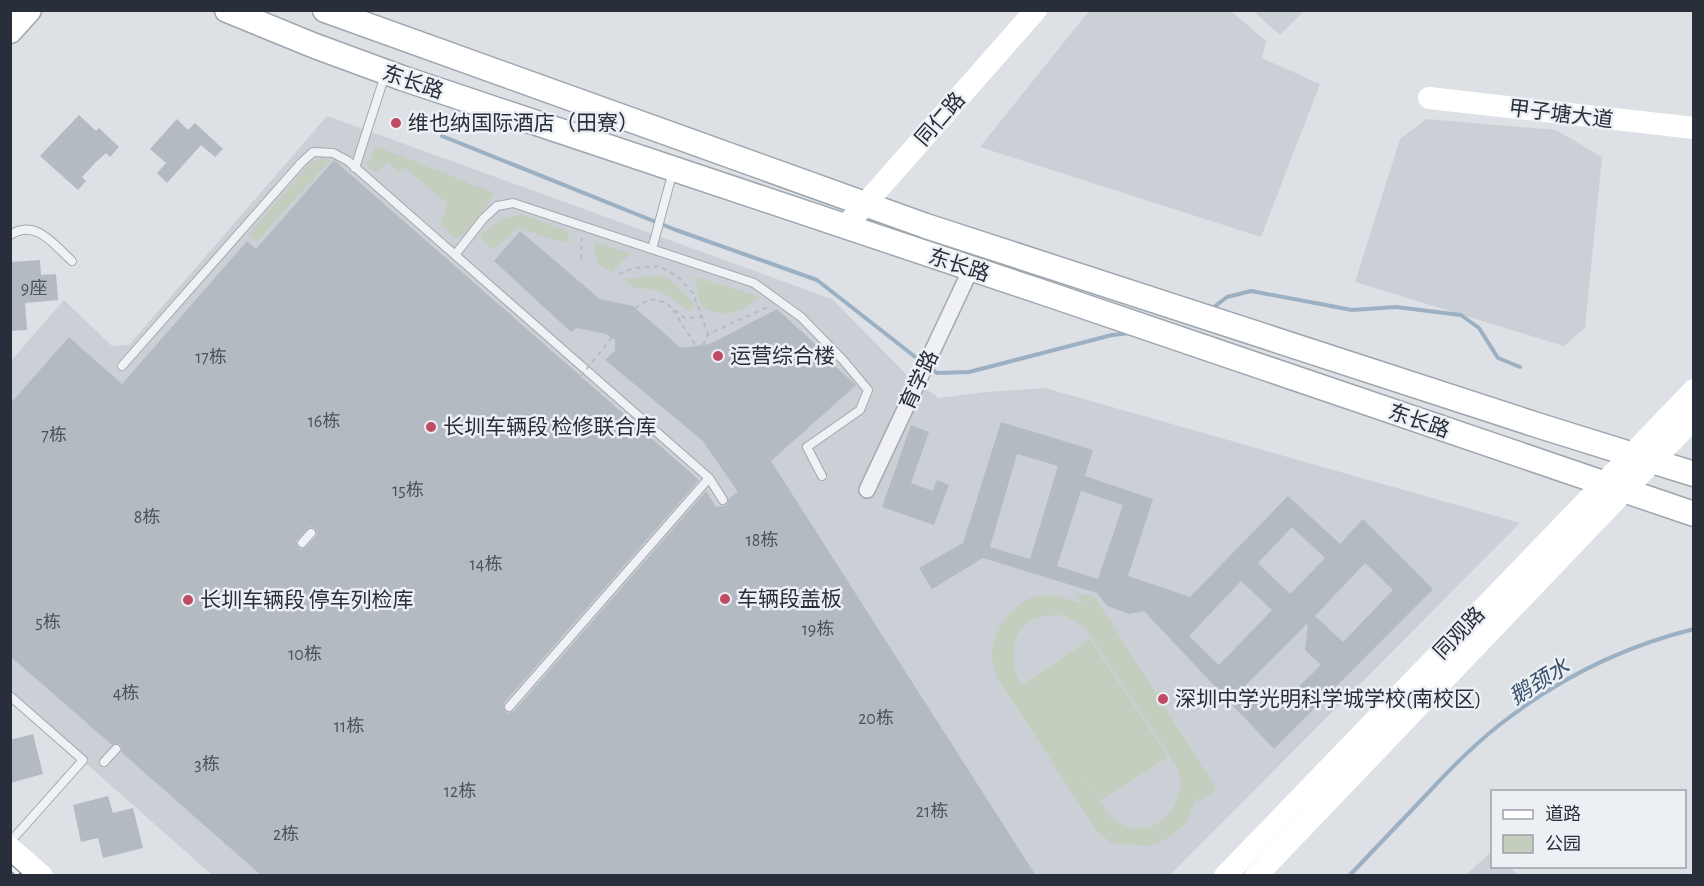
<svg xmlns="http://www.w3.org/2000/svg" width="1704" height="886" font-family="'Alegreya Sans','Noto Sans SC',sans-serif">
  <rect width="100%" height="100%" fill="#dde0e5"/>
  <g fill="#cbd0d6">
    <polygon points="1089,11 1231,11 1266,41 1262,58 1320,84 1261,237 980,147"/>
    <polygon points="1253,11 1304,11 1280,35"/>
    <polygon points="327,116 832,299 908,376 939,398 986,392 1045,388 1520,523 1170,875 212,875 11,697 11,361 64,300 112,346 129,345"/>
    <polygon points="1427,119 1556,130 1602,157 1585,328 1564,346 1355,282 1400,139"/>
    <polygon points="1492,851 1492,866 1510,867 1518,875 1466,875"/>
  </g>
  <g fill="#c3cebf" fill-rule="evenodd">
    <path d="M376 146 494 193C485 207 473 235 455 238L440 225 448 204 406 168 399 172 388 162 375 172 367 167Z"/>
    <polygon points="321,158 331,160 256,242 248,235 310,163"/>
    <path d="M520 214 570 232 566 243 518 228 493 250 479 237C491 224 504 218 520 214Z"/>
    <polygon points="593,242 631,253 612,272 598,265"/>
    <path d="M662 275 676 285 696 306 688 311C667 295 661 288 634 288L624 279Z"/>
    <path d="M696 277 760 297C743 312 724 319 703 308L697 294Z"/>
    <path d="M1075 593 1095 597 1217 790 1199 802 1196 797 1190 816 1184 825 1163 841 1149 846 1111 843 1096 830 997 677C995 670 992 662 992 655 992 632 1012 604 1034 597 1050 593 1069 598 1083 605ZM1063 615 1084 626 1178 768C1189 811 1148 848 1110 817L1039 710 1100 801 1168 757 1090 639 1022 685C1015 675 1013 665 1014 653 1015 621 1034 615 1063 615Z"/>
  </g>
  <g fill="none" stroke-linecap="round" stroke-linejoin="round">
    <g stroke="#9bb0c2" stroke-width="4">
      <polyline points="442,136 676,230 817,280 923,363"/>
      <polyline points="1210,310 1227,297 1251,291 1352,310 1396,307 1461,315 1479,328 1498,358 1520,367"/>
      <polyline points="929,367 937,373 969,372 1112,335 1130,333"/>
      <path d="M1349 876C1376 848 1402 820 1428 793 1450 769 1473 746 1498 726 1556 680 1621 647 1694 629"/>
    </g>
  </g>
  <g fill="#b4bac1" fill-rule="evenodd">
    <polygon points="79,115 96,131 99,128 119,147 110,157 106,153 96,162 82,177 86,181 78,190 40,156"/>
    <polygon points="177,119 188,130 195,123 223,149 215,157 201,145 167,183 157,173 166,163 150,149"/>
    <path d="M334 160 699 480 504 703 505 711 508 713 514 711 706 491 716 507 727 505 729 498 738 492 702 440 605 360 615 351V340L606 334 577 328 571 332 494 261 520 231 600 299 633 306 681 348 710 344 777 309 825 353 827 359 856 385 771 461 1036 876H262L121 752 122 748 120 744 112 745 10 656V404L69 337 122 384 247 241 256 249ZM310 527 315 529 317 535 306 547 300 549 297 545 296 541Z"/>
    <polygon points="40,260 41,275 56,274 58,300 25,303 27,330 10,331 10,262"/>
    <path d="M1001 422 1093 450 1085 476 1153 499 1128 576 1190 597 1288 496 1340 544 1363 519 1433 589 1274 749 1144 611 1129 614 1107 606 1097 593 983 558 932 589 919 568 963 543ZM1017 454 1058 466 1030 559 990 547ZM1081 491 1123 505 1098 579 1057 566ZM1292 527 1325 558 1290 594 1258 563ZM1365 563 1393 590 1343 642 1315 616ZM1241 581 1272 610 1219 665 1189 636ZM1308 623 1305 650 1321 665 1272 713 1245 686Z"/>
    <polygon points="911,425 929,432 911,483 933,491 937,480 949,485 934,525 882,507"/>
    <polygon points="33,734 43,774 10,783 10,740"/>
    <polygon points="108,796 113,813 133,808 143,848 103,858 98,838 81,842 73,805"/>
  </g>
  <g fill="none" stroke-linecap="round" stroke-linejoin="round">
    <g stroke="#a3a7ae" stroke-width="10">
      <g id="lane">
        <polyline points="355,168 385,75"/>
        <path d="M10 235C36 218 54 245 72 261"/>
        <polyline points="652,249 673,171"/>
        <polyline points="455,255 483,219 497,206 513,203 754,283 801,317 843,360 868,390 860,410 807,447 822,476"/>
        <polyline points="122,366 301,163 313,152 333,153 348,161 709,478 509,707"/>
        <polyline points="709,478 723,500"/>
        <polyline points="302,543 311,533"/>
        <polyline points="10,696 83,760 10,842"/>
        <polyline points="104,762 116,749"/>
      </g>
    </g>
    <g stroke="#a3a7ae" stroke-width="18">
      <polyline id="street" points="867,490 971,269"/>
    </g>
    <g stroke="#9da6af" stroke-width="27">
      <g id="primary">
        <polyline points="227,10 315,46 402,78 1042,292 1694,514"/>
        <polyline points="325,10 926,226 1540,426 1694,474"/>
        <polyline points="10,31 29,10"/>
      </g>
    </g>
    <g stroke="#b7bbc0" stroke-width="2" stroke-dasharray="4.5 4.5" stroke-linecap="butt">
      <polyline points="581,259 582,238"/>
      <polyline points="619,274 634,268 659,266 677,276 693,293 708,334"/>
      <polyline points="635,308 650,299 664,302 685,318 702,317"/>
      <polyline points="673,310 696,346"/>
      <polyline points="703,345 708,334 770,306"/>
    </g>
    <use href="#lane" stroke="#eff1f4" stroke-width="8"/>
    <use href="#street" stroke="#eff1f4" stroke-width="15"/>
    <g stroke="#fff" stroke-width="22">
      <polyline points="1429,98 1694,128"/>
      <polyline points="845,227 1036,10"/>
      <polyline points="10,848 42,876"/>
      <polyline points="1225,876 1694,390"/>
      <polyline points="1256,876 1694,418"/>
    </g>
    <use href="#primary" stroke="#fff" stroke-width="24"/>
    <g stroke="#78818d" stroke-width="6">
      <polyline id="rail" points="10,867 20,876"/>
    </g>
    <use href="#rail" stroke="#eceff3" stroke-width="4" stroke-dasharray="11" stroke-linecap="butt"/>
    <polyline stroke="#b7bbc0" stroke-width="2" stroke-dasharray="4.5 4.5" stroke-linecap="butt" points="581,376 635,308"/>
  </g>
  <g fill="#c04c64" stroke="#eceff3" stroke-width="2">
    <circle cx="396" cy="123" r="6"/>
    <circle cx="718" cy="356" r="6"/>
    <circle cx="431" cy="427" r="6"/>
    <circle cx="725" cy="599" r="6"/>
    <circle cx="188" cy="600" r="6"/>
    <circle cx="1163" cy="699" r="6"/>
  </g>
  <g text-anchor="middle" stroke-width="5" stroke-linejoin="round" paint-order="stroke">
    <g font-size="18" fill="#4b525c">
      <text x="34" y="294">9座</text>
      <text x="211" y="363">17栋</text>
      <text x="324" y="427">16栋</text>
      <text x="54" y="441">7栋</text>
      <text x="408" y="496">15栋</text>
      <text x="147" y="523">8栋</text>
      <text x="762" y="546">18栋</text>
      <text x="486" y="570">14栋</text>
      <text x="48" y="628">5栋</text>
      <text x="818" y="635">19栋</text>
      <text x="305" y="660">10栋</text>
      <text x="126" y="699">4栋</text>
      <text x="876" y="724">20栋</text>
      <text x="349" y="732">11栋</text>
      <text x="207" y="770">3栋</text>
      <text x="460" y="797">12栋</text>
      <text x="932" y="817">21栋</text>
      <text x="286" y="840">2栋</text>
    </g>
    <g font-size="21" fill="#282f3a" stroke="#eceff3">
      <text transform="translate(413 82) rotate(19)" y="7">东长路</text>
      <text transform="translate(1561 114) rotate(7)" y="7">甲子塘大道</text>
      <text transform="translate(940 119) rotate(-49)" y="7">同仁路</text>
      <text transform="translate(959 265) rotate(18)" y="7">东长路</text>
      <text transform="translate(919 380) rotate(-65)" y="7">育学路</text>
      <text transform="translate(1419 421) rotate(19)" y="7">东长路</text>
      <text transform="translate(1459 633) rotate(-46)" y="7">同观路</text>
    </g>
    <g font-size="21" fill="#282f3a" stroke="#eceff3" text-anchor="start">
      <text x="408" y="130">维也纳国际酒店（田寮）</text>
      <text x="730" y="363">运营综合楼</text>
      <text x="443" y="434">长圳车辆段 检修联合库</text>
      <text x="737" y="606">车辆段盖板</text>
      <text x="200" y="607">长圳车辆段 停车列检库</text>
      <text x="1175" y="706">深圳中学光明科学城学校(南校区)</text>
    </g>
    <g font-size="22" font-style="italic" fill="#36506a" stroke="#eceff3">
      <text transform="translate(1539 681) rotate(-32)" y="8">鹅颈水</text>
    </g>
  </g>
  <rect width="1704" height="886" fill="none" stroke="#282f3a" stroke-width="24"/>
  <rect x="1491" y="790" width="195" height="78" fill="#eceff3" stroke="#9ea2a9" stroke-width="1.5"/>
  <rect x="1503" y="810" width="30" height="9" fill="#ffffff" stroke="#9ea2a9" stroke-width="1.5"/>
  <text x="1545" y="820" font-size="18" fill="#282f3a">道路</text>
  <rect x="1503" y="835" width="30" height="18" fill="#c3cebf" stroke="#9ea2a9" stroke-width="1.5"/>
  <text x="1545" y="850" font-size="18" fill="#282f3a">公园</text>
</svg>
